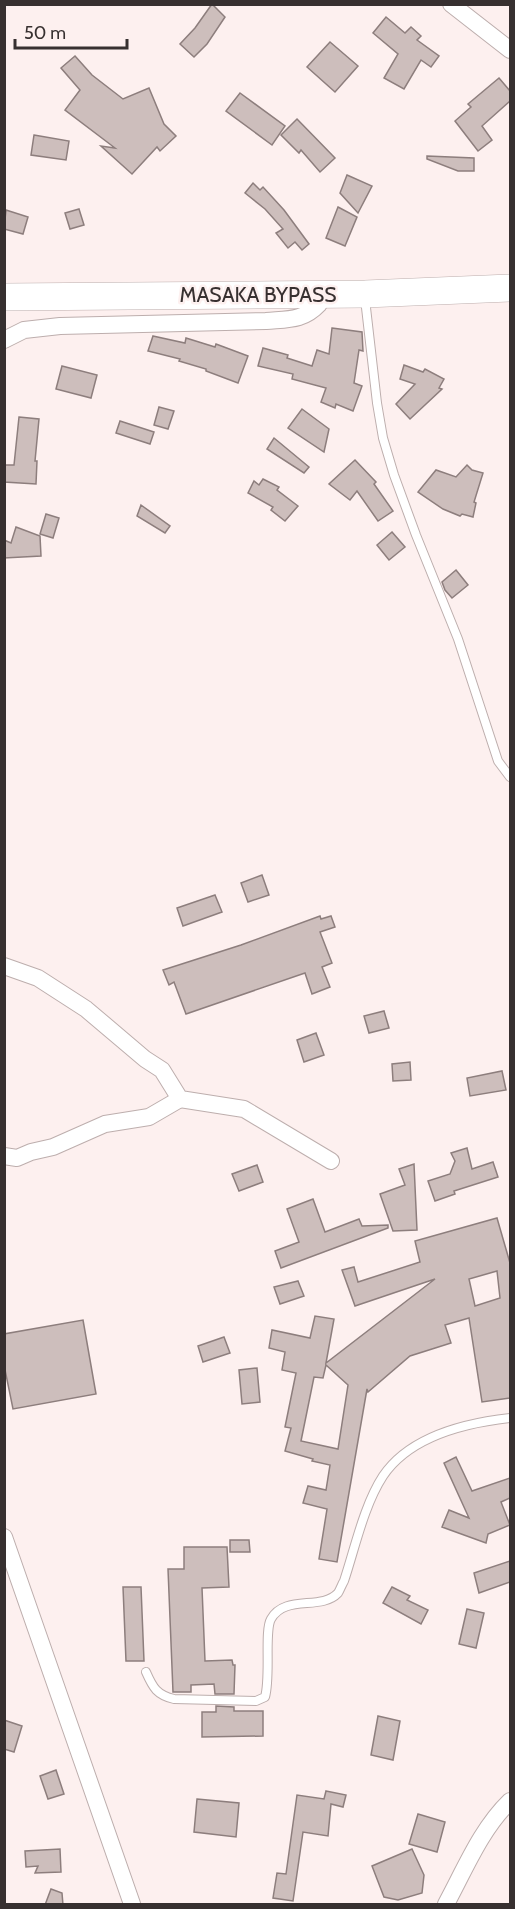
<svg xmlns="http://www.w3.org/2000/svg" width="515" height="1909" font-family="Cabin,sans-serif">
  <rect width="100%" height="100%" fill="#fdf0ef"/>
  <g fill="#cdbebc" stroke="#8d7e7d" stroke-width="1.5" fill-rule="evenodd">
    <polygon points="212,4 225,17 207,44 194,57 180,44 195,28"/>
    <polygon points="386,17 405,33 411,27 421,36 417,40 439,56 431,67 421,60 404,89 384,78 398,54 373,33"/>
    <polygon points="330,42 358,66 335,92 307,67"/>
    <polygon points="75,56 92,75 123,99 149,88 164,124 176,136 160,151 157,147 132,174 101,146 115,148 65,110 80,90 61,68"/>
    <polygon points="499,78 510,91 510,101 482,126 492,140 478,151 455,121 471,107 468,104"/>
    <polygon points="240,93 285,126 272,145 226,111"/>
    <polygon points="297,119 335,158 320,172 301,150 299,153 281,135"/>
    <polygon points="34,135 69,141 66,160 31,155"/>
    <polygon points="427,156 474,158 474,171 458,171 427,159"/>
    <polygon points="347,175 372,186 358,213 340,193"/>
    <polygon points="253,183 260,190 263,187 284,210 309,244 302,250 295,242 288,248 276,233 283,229 265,209 245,193"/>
    <polygon points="338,207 357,217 345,246 326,238"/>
    <polygon points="79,209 84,225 70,229 65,213"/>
    <polygon points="6,210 28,217 23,234 4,229"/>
    <polygon points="332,328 362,332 363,351 359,350 354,383 362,386 353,411 336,404 335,408 321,402 326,388 292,379 293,374 258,366 263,348 288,355 287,358 312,366 317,350 329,354"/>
    <polygon points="153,336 185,343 186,338 215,347 216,344 248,356 238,383 206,371 206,369 179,361 180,359 148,351"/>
    <polygon points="404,365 423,372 425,369 444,379 439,388 442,389 410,419 396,404 415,384 400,379"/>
    <polygon points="62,366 97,375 91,398 56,389"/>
    <polygon points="159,407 174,411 168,429 154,425"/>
    <polygon points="302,409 329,429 324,452 288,428"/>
    <polygon points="19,417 39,419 35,461 37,461 36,484 4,482 4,465 14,465"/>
    <polygon points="120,421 154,432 150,444 116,433"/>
    <polygon points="274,438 309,467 304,473 267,449"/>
    <polygon points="355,460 376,482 374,484 393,511 378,521 357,491 350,500 329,484"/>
    <polygon points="467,465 472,470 483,473 474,502 476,503 473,517 462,514 460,516 443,509 418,492 436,470 456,477"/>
    <polygon points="263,479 279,487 277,490 298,506 285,521 271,510 273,507 248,493 254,481 259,485"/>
    <polygon points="141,505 170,526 165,533 137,516"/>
    <polygon points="46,514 59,518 53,538 40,534"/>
    <polygon points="16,527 40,536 41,556 4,558 4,540 11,543"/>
    <polygon points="392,532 405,547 389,560 377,545"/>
    <polygon points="456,570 468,585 452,598 445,590 442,582"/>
    <polygon points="262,875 269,895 248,902 241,883"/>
    <polygon points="215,895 222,912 183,926 177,908"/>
    <polygon points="320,916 321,919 331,916 335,927 320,932 332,963 322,967 330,987 312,994 305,973 186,1014 174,982 169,985 163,970 241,945"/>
    <polygon points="384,1011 389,1028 369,1033 364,1016"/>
    <polygon points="316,1033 324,1055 304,1062 297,1040"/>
    <polygon points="410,1062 411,1080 393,1081 392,1064"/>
    <polygon points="502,1071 506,1090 470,1096 467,1078"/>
    <polygon points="467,1148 472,1169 493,1162 498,1177 454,1191 455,1194 435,1201 428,1181 450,1174 455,1161 451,1153"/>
    <polygon points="414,1164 417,1230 393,1231 380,1194 405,1185 399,1169"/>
    <polygon points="257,1165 263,1182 239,1191 232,1174"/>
    <polygon points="313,1199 325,1232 359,1219 362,1226 388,1225 388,1228 281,1268 275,1251 299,1242 287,1209"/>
    <path d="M497 1218 510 1263V1398L482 1402 469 1318 445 1325 451 1343 410 1356 368 1392 367 1389 337 1562 319 1559 327 1509 303 1503 308 1486 326 1490 330 1465 312 1461 313 1459 285 1451 291 1428 285 1427 296 1373 282 1370 285 1352 269 1348 272 1330 310 1338 315 1316 334 1319 326 1363 435 1279 355 1306 342 1270 354 1267 358 1282 420 1262 415 1241ZM497 1271 500 1298 475 1306 469 1279ZM326 1365 348 1385 338 1449 301 1441 314 1377 323 1378Z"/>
    <polygon points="298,1281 304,1296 280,1304 274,1287"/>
    <polygon points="83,1320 96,1394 13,1409 4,1365 4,1334"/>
    <polygon points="224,1337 230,1353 203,1362 198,1346"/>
    <polygon points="257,1368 260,1402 242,1404 239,1370"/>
    <polygon points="456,1457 472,1491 510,1478 510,1498 501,1502 510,1525 488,1534 486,1543 442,1527 449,1510 469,1518 444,1463"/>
    <polygon points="230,1540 249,1540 250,1552 230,1552"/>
    <polygon points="184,1547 227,1547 229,1587 202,1588 205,1661 232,1660 233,1665 235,1665 234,1694 215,1694 214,1684 191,1685 191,1692 173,1692 168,1569 184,1569"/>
    <polygon points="510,1561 510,1582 479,1593 474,1573"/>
    <polygon points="123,1587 141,1587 144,1661 126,1661"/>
    <polygon points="392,1587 410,1596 407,1600 428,1610 421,1624 383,1603"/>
    <polygon points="467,1609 484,1613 476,1648 459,1644"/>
    <polygon points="216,1706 234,1707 234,1711 263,1711 263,1736 202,1737 202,1712 216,1712"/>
    <polygon points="378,1716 400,1721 393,1760 371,1755"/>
    <polygon points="4,1720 22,1726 14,1752 4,1749"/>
    <polygon points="56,1770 64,1794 48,1799 40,1776"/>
    <polygon points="326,1791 346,1795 343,1807 331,1804 328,1836 303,1832 293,1901 273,1898 277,1873 286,1874 297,1795 324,1799"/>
    <polygon points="197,1799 239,1803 236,1837 194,1832"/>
    <polygon points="418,1814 445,1822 437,1852 409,1844"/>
    <polygon points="60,1849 61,1872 35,1873 38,1866 26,1867 25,1851"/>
    <polygon points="412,1849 424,1875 422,1893 398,1900 384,1897 372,1866"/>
    <polygon points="51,1889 62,1893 63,1905 45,1905"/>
  </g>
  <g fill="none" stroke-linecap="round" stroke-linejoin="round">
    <g stroke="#bdaead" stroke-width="10">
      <g id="service">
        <polyline points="365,299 377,403 383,438 394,475 416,535 458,639 498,761 510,777"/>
        <path d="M146 1672C153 1688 157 1695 174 1699L256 1701 265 1697C271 1676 264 1631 271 1619 285 1594 321 1611 338 1593 340 1590 342 1584 344 1581 355 1548 364 1505 383 1476 410 1436 465 1423 510 1418"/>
      </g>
    </g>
    <g stroke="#bdaead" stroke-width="18">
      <g id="minor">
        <polyline points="451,4 510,50"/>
        <path d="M4 340 24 330 60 326 266 321C288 319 303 321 319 304L306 295"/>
        <polyline points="4,966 38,978 86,1009 145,1059 162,1070 180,1099 244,1109 331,1161"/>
        <polyline points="4,1156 17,1158 31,1152 53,1147 105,1124 149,1117 180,1099"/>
        <polyline points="4,1537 132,1904"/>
        <path d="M446 1904C465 1869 481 1829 510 1801"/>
      </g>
    </g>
    <g stroke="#bdaead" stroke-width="28">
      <polyline id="trunk" points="4,297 365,294 510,288"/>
    </g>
    <use href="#service" stroke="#fff" stroke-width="8"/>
    <use href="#minor" stroke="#fff" stroke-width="16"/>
    <use href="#trunk" stroke="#fff" stroke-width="27"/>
  </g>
  <g text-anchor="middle" stroke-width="5" stroke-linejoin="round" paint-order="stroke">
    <g font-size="21" fill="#373030" stroke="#fdf0ef">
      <text x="258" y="302">MASAKA BYPASS</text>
    </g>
  </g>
  <rect width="515" height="1909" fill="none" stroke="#373030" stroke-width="12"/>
  <path d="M15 39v9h112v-9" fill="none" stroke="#373030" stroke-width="3"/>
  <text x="24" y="39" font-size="18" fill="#373030" stroke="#fdf0ef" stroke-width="4.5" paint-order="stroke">50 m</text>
</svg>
